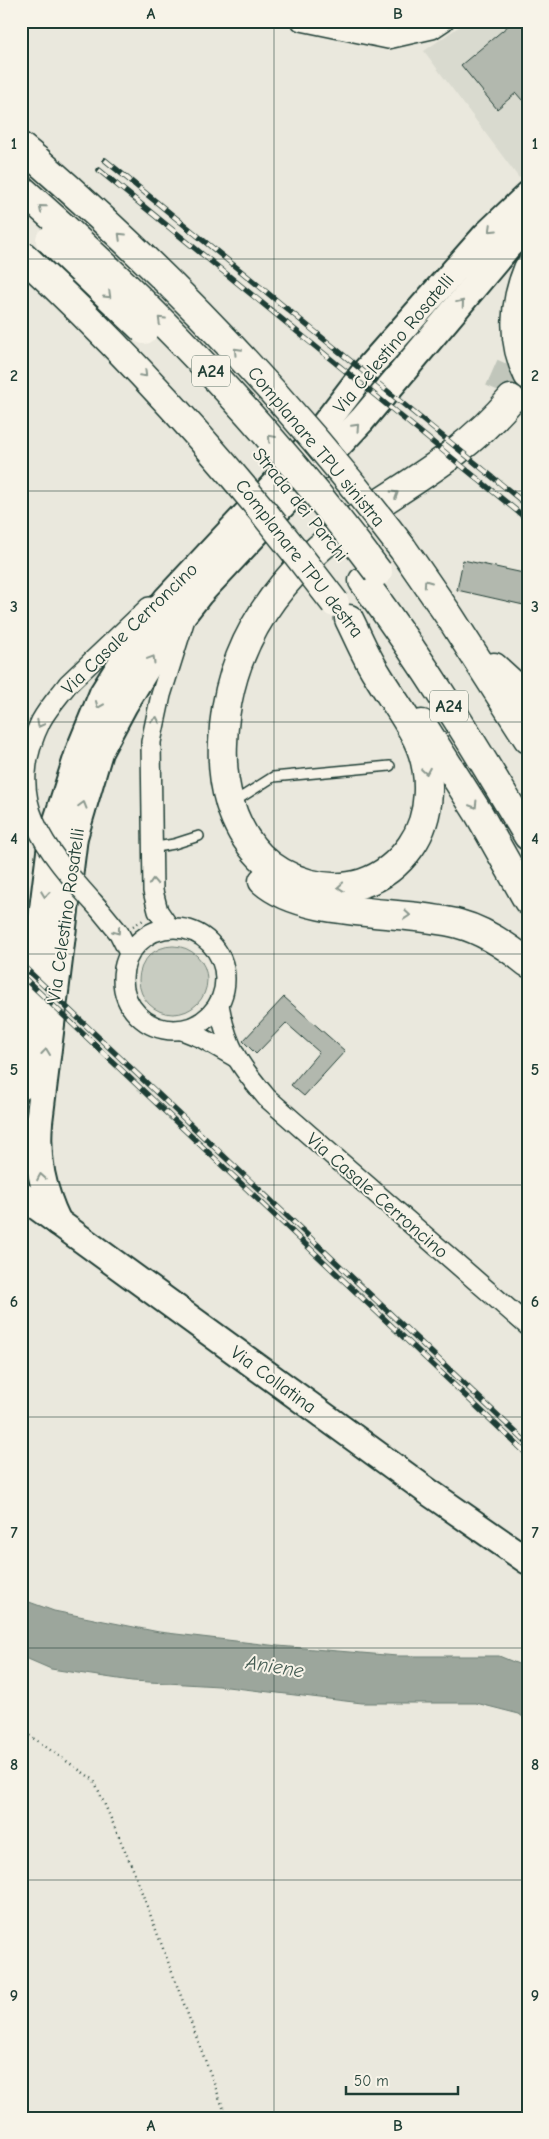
<svg xmlns="http://www.w3.org/2000/svg" width="549" height="2139" font-family="'Comic Neue',sans-serif">
  <rect width="100%" height="100%" fill="#eae8dd"/>
  <filter id="ink" filterUnits="userSpaceOnUse"><feTurbulence type="fractalNoise" baseFrequency=".02" numOctaves="2"/><feDisplacementMap in="SourceGraphic" scale="10" xChannelSelector="R" yChannelSelector="G"/><feConvolveMatrix kernelMatrix="1 2 1 2 8 2 1 2 1" color-interpolation-filters="sRGB"/></filter>
  <g filter="url(#ink)">
    <polygon fill="#d9dacf" points="467,21 528,21 528,172 519,178 424,51"/>
    <circle fill="#c8ccc1" stroke="#74847a" cx="173" cy="980" r="34"/>
    <polygon fill="#9ca69c" stroke="#6a7c72" points="21,1599 54,1611 159,1632 278,1646 397,1656 499,1656 528,1668 528,1721 519,1714 476,1703 362,1703 219,1686 132,1681 51,1669 21,1656"/>
    <g fill="#b2b8ae" stroke="#1f3d34">
      <polygon points="514,21 528,21 528,107 516,93 497,109 461,65"/>
      <polygon points="463,560 528,574 528,606 457,590"/>
      <polygon points="284,997 345,1051 304,1096 291,1085 319,1052 286,1023 256,1054 243,1041"/>
    </g>
    <g fill="none" stroke-linecap="round" stroke-linejoin="round">
      <polyline stroke="#c1c6bb" stroke-width="28" stroke-dasharray="28 14" stroke-linecap="butt" points="499,391 524,334"/>
      <g stroke="#1f3d34" stroke-width="12">
        <g id="lane">
          <polyline points="240,798 273,777 390,766"/>
          <polyline points="151,848 174,844 199,836"/>
        </g>
      </g>
      <g stroke="#1f3d34" stroke-width="22">
        <g id="street">
          <polyline points="301,21 388,39 432,29 444,21"/>
          <polyline points="68,684 149,607"/>
          <polyline points="101,911 119,933 129,953"/>
          <polyline points="169,927 158,911 153,891 151,742 161,695 184,622"/>
          <circle cx="174" cy="979" r="51"/>
          <path d="M219 1005C227 1048 239 1065 267 1098L528 1326"/>
          <polyline points="182,1030 202,1038 235,1057"/>
        </g>
      </g>
      <g stroke="#1f3d34" stroke-width="30">
        <g id="secondary">
          <polyline points="21,1087 52,836 80,749 103,693 143,629 166,600 298,459 364,373 485,236 528,195"/>
          <polyline points="21,1195 430,1493 528,1561"/>
          <path d="M58 1222C42 1189 36 1159 39 1122L74 837 99 752 124 705 167 635 200 593 362 420 509 245 528 227"/>
        </g>
      </g>
      <g stroke="#1f3d34" stroke-width="31">
        <g id="highway">
          <polyline points="21,147 38,161"/>
          <path d="M528 269C514 303 511 341 528 375"/>
          <polyline points="403,549 450,617 528,739"/>
          <path d="M363 581C424 663 476 748 528 836"/>
          <path d="M349 619C358 637 366 657 377 674 390 696 406 716 417 739 433 772 432 816 411 846 399 863 384 876 363 883 328 894 286 882 260 856 231 826 221 783 223 743 226 642 282 570 363 514 416 479 470 449 511 399"/>
          <polyline points="494,667 528,698"/>
          <polyline points="422,724 479,814 528,901"/>
          <path d="M263 881C306 919 404 909 459 924 485 931 507 946 528 963"/>
        </g>
      </g>
      <g stroke="#1f3d34" stroke-width="2.5" stroke-dasharray="1 4" stroke-linecap="butt">
        <polyline points="133,926 145,919"/>
        <polyline points="21,1730 94,1780 133,1869 227,2118"/>
      </g>
      <use href="#lane" stroke="#f7f3e8" stroke-width="9"/>
      <use href="#street" stroke="#f7f3e8" stroke-width="19"/>
      <use href="#secondary" stroke="#f7f3e8" stroke-width="26"/>
      <use href="#highway" stroke="#f7f3e8" stroke-width="28"/>
      <g stroke="#1f3d34" stroke-width="5.5">
        <g id="rail">
          <polyline points="105,160 528,506"/>
          <polyline points="99,170 528,520"/>
          <polyline points="21,964 528,1444"/>
          <polyline points="21,975 528,1455"/>
        </g>
      </g>
      <use href="#rail" stroke="#f7f3e8" stroke-width="4" stroke-dasharray="11" stroke-linecap="butt"/>
      <g stroke="#1f3d34" stroke-width="22" stroke-linecap="butt">
        <path id="street-bridge" d="M68 684C59 696 48 708 41 721 0 804 49 853 101 911"/>
      </g>
      <g stroke="#1f3d34" stroke-width="31" stroke-linecap="butt">
        <g id="highway-bridge">
          <path d="M38 161C173 279 295 407 403 549"/>
          <path d="M21 189C153 305 273 431 378 572"/>
          <polyline points="50,240 144,330"/>
          <path d="M21 254C139 363 239 476 335 603"/>
        </g>
      </g>
      <use href="#street-bridge" stroke="#f7f3e8" stroke-width="19"/>
      <use href="#highway-bridge" stroke="#f7f3e8" stroke-width="28"/>
    </g>
    <defs><path id="oneway-chevron" d="M-2-3.5L2.5 0L-2 3.5" fill="none" stroke-width="1.6" stroke-linecap="round" stroke-linejoin="round" transform="scale(1.25)"/></defs>
    <g stroke="#8b988e">
      <use href="#oneway-chevron" transform="translate(42 208) rotate(-139)"/>
      <use href="#oneway-chevron" transform="translate(492 229) rotate(136)"/>
      <use href="#oneway-chevron" transform="translate(121 236) rotate(-136)"/>
      <use href="#oneway-chevron" transform="translate(108 295) rotate(44)"/>
      <use href="#oneway-chevron" transform="translate(461 303) rotate(-50)"/>
      <use href="#oneway-chevron" transform="translate(161 320) rotate(-136)"/>
      <use href="#oneway-chevron" transform="translate(237 351) rotate(-133)"/>
      <use href="#oneway-chevron" transform="translate(144 374) rotate(45)"/>
      <use href="#oneway-chevron" transform="translate(356 427) rotate(-47)"/>
      <use href="#oneway-chevron" transform="translate(271 438) rotate(-131)"/>
      <use href="#oneway-chevron" transform="translate(395 494) rotate(-32)"/>
      <use href="#oneway-chevron" transform="translate(427 583) rotate(-125)"/>
      <use href="#oneway-chevron" transform="translate(152 659) rotate(-59)"/>
      <use href="#oneway-chevron" transform="translate(99 705) rotate(113)"/>
      <use href="#oneway-chevron" transform="translate(156 720) rotate(-77)"/>
      <use href="#oneway-chevron" transform="translate(40 724) rotate(118)"/>
      <use href="#oneway-chevron" transform="translate(426 771) rotate(80)"/>
      <use href="#oneway-chevron" transform="translate(83 805) rotate(-74)"/>
      <use href="#oneway-chevron" transform="translate(474 805) rotate(58)"/>
      <use href="#oneway-chevron" transform="translate(153 882) rotate(-93)"/>
      <use href="#oneway-chevron" transform="translate(341 887) rotate(175)"/>
      <use href="#oneway-chevron" transform="translate(45 894) rotate(97)"/>
      <use href="#oneway-chevron" transform="translate(407 915) rotate(5)"/>
      <use href="#oneway-chevron" transform="translate(117 931) rotate(54)"/>
      <use href="#oneway-chevron" transform="translate(46 1052) rotate(-83)"/>
      <use href="#oneway-chevron" transform="translate(41 1177) rotate(-100)"/>
    </g>
  </g>
  <path fill="none" stroke="#1f3d34" stroke-width="1" stroke-opacity="0.55" d="M274 21V2118M21 259H528M21 491H528M21 722H528M21 954H528M21 1185H528M21 1417H528M21 1648H528M21 1880H528"/>
  <g text-anchor="middle" stroke-width="4" stroke-linejoin="round" paint-order="stroke">
    <g fill="#f7f3e8" stroke="#60746a" stroke-width="1">
      <rect x="192" y="355.5" width="38" height="31" rx="4"/>
      <rect x="430" y="690.5" width="38" height="31" rx="4"/>
    </g>
    <g font-size="18" font-weight="bold" fill="#1f3d34">
      <text x="211" y="377">A24</text>
      <text x="449" y="712">A24</text>
    </g>
    <g font-size="19" fill="#1f3d34" stroke="#f7f3e8">
      <text transform="translate(393 343) rotate(-50)" y="7">Via Celestino Rosatelli</text>
      <text transform="translate(317 446) rotate(50)" y="7">Complanare TPU sinistra</text>
      <text transform="translate(301 504) rotate(51)" y="7">Strada dei Parchi</text>
      <text transform="translate(300 558) rotate(52)" y="7">Complanare TPU destra</text>
      <text transform="translate(129 628) rotate(-44)" y="7">Via Casale Cerroncino</text>
      <text transform="translate(65 915) rotate(-82)" y="7">Via Celestino Rosatelli</text>
      <text transform="translate(378 1195) rotate(41)" y="7">Via Casale Cerroncino</text>
      <text transform="translate(274 1379) rotate(36)" y="7">Via Collatina</text>
    </g>
    <g font-size="20" font-style="italic" fill="#445c53" stroke="#f7f3e8">
      <text transform="translate(275 1666) rotate(9)" y="7">Aniene</text>
    </g>
  </g>
  <rect width="549" height="2139" fill="none" stroke="#f7f3e8" stroke-width="55"/>
  <path d="M346 2086v8h112v-8" fill="none" stroke="#1f3d34" stroke-width="2.5"/>
  <text x="354" y="2086" font-size="15" fill="#1f3d34" stroke="#f7f3e8" stroke-width="4" paint-order="stroke">50 m</text>
  <rect x="28" y="28" width="494" height="2084" fill="none" stroke="#1f3d34" stroke-width="2"/>
  <g font-size="16" text-anchor="middle" font-weight="bold" fill="#1f3d34">
    <text x="151" y="19">A</text>
    <text x="398" y="19">B</text>
    <text x="14" y="149">1</text>
    <text x="535" y="149">1</text>
    <text x="14" y="381">2</text>
    <text x="535" y="381">2</text>
    <text x="14" y="612">3</text>
    <text x="535" y="612">3</text>
    <text x="14" y="844">4</text>
    <text x="535" y="844">4</text>
    <text x="14" y="1075">5</text>
    <text x="535" y="1075">5</text>
    <text x="14" y="1307">6</text>
    <text x="535" y="1307">6</text>
    <text x="14" y="1538">7</text>
    <text x="535" y="1538">7</text>
    <text x="14" y="1770">8</text>
    <text x="535" y="1770">8</text>
    <text x="14" y="2001">9</text>
    <text x="535" y="2001">9</text>
    <text x="151" y="2131">A</text>
    <text x="398" y="2131">B</text>
  </g>
</svg>
